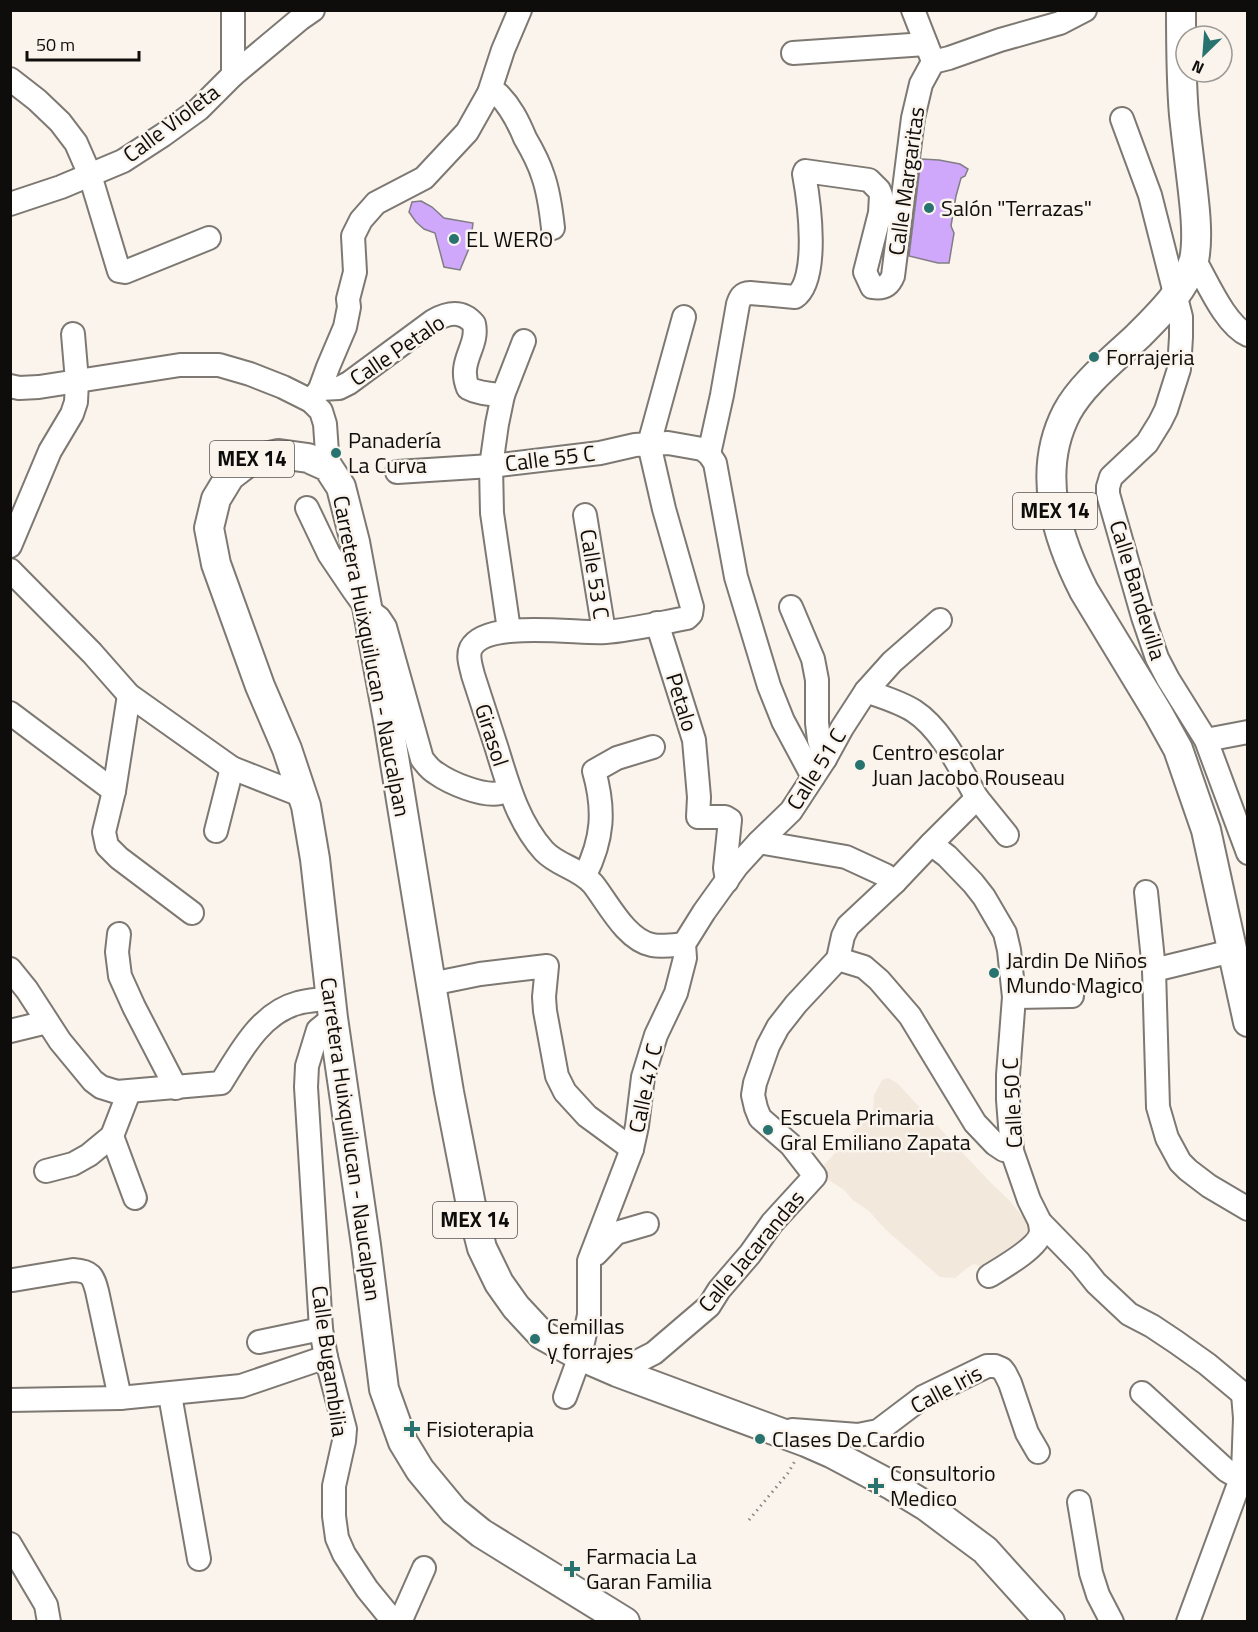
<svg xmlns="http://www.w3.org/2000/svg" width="1258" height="1632" font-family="'Titillium Web',sans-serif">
  <rect width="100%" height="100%" fill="#faf4ed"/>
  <polygon fill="#f2e8db" points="888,1078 897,1083 991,1183 1009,1200 1023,1217 1041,1234 985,1269 974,1264 967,1268 955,1278 940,1277 885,1229 869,1211 853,1200 844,1190 821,1175 820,1169 845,1143 853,1132 873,1114 874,1095 882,1080"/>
  <g fill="#d0a8fb" stroke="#807d83" stroke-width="1.5">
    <polygon points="921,159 939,160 960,164 968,169 965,176 961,178 956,196 951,226 954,233 949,263 938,263 909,256"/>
    <polygon points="421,201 432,207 444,218 473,223 470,246 460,270 444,267 435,233 424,229 416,222 409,212 412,202"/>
  </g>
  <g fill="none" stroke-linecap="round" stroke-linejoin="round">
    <g stroke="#7d7872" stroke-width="26">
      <g id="minor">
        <polyline points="913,10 931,56"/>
        <polyline points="793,53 926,44"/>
        <polyline points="233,75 233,10"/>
        <polyline points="10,79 37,100 60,122 76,143 90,175 119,271 125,272 209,238"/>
        <path d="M489 93 498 94C511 107 518 121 525 138 532 150 539 163 543 176 549 193 551 210 553 228"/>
        <polyline points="1122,119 1150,195 1181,317 1181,337 1179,369 1166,410 1160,422 1147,443 1111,477 1108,487 1108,494 1143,617 1157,658 1168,679 1206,740 1248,853"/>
        <polyline points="10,204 61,187 123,161 163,135 199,109 233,75 300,19 313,10"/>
        <path d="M1194 259C1207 281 1225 325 1248 335"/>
        <polyline points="10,386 19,388 39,387 180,365 219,365 250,374 283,387 311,401"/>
        <path d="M320 389 339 388 349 383 433 321C449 312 462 310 474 324 479 347 457 361 468 388 479 394 491 394 503 395"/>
        <path d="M709 454 722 395 738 304C740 298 742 293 750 293L795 297C820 280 809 201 804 174L805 171 869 180 879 190 881 195 880 213 865 272 872 287C883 289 889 286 893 276L913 118 921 84 933 62 949 58 1000 40 1060 23 1085 10"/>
        <polyline points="328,467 325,424 321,411 311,401 320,389 328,367 345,327 349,307 348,299 355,272 353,236 361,220 376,203 424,178 467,132 489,93 503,50 520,10"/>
        <polyline points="397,472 491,466 600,453 635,445 668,443 702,449 709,454 715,463 736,577 769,686 783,721 813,777"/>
        <path d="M307 508 329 554 354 591 367 609 379 618 385 627 422 759C426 764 430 770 436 773 450 783 483 797 500 793 502 793 508 790 509 789"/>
        <polyline points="585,515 604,632"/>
        <polyline points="10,546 50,451 72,414 76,402 77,381 73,334"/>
        <polyline points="10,570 92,653 129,695 232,768 303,796"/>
        <polyline points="791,607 813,659 817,680 817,723 819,740 825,759"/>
        <polyline points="657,623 694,740 699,797 698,817 725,817 730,820 725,868 727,881"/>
        <polyline points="509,630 492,513 491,466 497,424 503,395 524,341"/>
        <path d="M866 691C882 697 900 702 914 711 942 729 961 770 977 798"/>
        <polyline points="10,713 114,791 129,695"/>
        <polyline points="1206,740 1248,732"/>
        <polyline points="114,791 104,832 107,846 119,858 192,913"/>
        <polyline points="216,831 232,768"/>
        <polyline points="759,842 846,857 885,875 895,882"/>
        <polyline points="931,844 947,856 973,883 984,897 1005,933 1009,950 1014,997 1008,1075 1008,1100 1012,1151 1029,1200 1040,1222 1080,1263 1096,1283 1129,1314 1152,1326 1176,1342 1207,1364 1243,1394 1248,1394"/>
        <path d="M585 875C603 839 605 810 594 771L617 758 653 747"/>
        <polyline points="1146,892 1154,970 1158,1107 1167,1138 1180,1162 1188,1170 1209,1186 1248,1209"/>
        <polyline points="119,934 117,952 120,976 134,1007 176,1088"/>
        <path d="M684 944C674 945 662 947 652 945 626 940 608 903 593 884 579 868 558 866 544 851 518 822 508 785 497 749 489 724 481 699 473 675 471 666 467 656 471 648 486 619 578 634 605 632 632 630 660 623 687 618L691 614 692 607 664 509 649 444 684 317"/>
        <polyline points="838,959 864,967 879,980 910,1016 975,1123 995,1144 1004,1150 1012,1151"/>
        <path d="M10 969 27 990 60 1041 93 1081 101 1087 117 1092 221 1083C240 1053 260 1013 298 1003 308 1000 320 1000 331 998"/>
        <polyline points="1154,970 1232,951"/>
        <polyline points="431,984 480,974 547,966 544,997 545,1011 557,1076 565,1092 587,1116 632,1149"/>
        <polyline points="1014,997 1072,996"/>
        <polyline points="333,1018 318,1030 307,1066 306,1087 321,1329 326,1357 345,1429 344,1441 334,1486 334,1516 337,1538 344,1554 367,1589 394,1622"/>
        <polyline points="10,1031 47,1022"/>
        <polyline points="112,1136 135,1198"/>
        <polyline points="46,1171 73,1164 89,1155 112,1136 129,1092"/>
        <polyline points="596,1254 616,1233 647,1224"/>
        <path d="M989 1276C1002 1268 1039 1247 1041 1232 1041 1228 1040 1225 1040 1222"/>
        <path d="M13 1280 73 1270C91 1271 93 1276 97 1291L120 1398"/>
        <polyline points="259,1342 321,1329"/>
        <polyline points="617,1372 654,1353 709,1306 719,1290 750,1254 772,1223 815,1176 791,1145 760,1118 756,1108 753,1095 755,1083 768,1046 778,1027 796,1004 838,959 843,936 848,926 895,882 931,844 977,798 1007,835"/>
        <polyline points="1142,1393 1226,1470 1231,1473 1248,1475"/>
        <polyline points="170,1395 199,1559"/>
        <polyline points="565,1397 580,1356 589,1315 589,1261 632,1149 637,1126 643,1077 656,1035 676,993 685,958 684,944 704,912 737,866 759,842 791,811 825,759 842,728 866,691 892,662 940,620"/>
        <polyline points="10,1400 120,1398 241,1386 326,1357"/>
        <polyline points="792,1430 858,1435 878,1431 923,1397 987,1366 995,1366 1002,1369 1005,1373 1010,1383 1027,1433 1038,1452"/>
        <polyline points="1079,1502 1091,1573 1098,1595 1112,1622"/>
        <polyline points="10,1544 46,1605 49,1622"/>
        <polyline points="400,1622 424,1568"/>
        <polyline points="1188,1622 1243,1473 1245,1418 1243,1394"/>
      </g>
    </g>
    <g stroke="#7d7872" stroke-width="32">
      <g id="major">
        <path d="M1181 10C1181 45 1181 80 1184 115 1187 144 1191 172 1194 201 1196 219 1198 241 1194 260 1185 290 1160 314 1138 336 1115 358 1082 384 1067 412 1036 471 1056 536 1084 591L1158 713 1178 749 1206 830 1248 1022"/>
        <polyline points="625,1622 481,1533 454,1511 420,1470 403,1442 384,1389 366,1245 333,1018 315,859 306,806 287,749 260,686 216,564 209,528 216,499 230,476 251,460 279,454 308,458 328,467 341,487 355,542 388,720 431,984 449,1092 471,1205 482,1248 499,1283 516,1307 542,1335 580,1356 617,1372 806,1442 831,1453 893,1486 926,1506 954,1527 985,1550 1050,1622"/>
      </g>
    </g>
    <g stroke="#898580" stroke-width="3" stroke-dasharray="1.5 4.5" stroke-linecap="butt">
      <polyline points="749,1520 788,1473 795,1461"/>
      <polyline points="1009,1622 1010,1622"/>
    </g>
    <use href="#minor" stroke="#fff" stroke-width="22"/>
    <use href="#major" stroke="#fff" stroke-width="28"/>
  </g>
  <g fill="#287270" stroke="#faf4ed" stroke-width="2">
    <circle cx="929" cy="208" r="6"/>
    <circle cx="454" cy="239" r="6"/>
    <circle cx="1094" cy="357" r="6"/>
    <circle cx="336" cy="453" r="6"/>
    <circle cx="860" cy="765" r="6"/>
    <circle cx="994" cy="973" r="6"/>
    <circle cx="768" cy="1130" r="6"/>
    <circle cx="535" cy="1339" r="6"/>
    <path d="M409 1420h6v6h6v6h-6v6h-6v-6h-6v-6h6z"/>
    <circle cx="760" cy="1439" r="6"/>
    <path d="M873 1477h6v6h6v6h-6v6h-6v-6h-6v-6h6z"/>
    <path d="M569 1560h6v6h6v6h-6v6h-6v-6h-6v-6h6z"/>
  </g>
  <g text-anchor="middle" stroke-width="5" stroke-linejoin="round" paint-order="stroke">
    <g fill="#faf4ed" stroke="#56524f" stroke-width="1.5">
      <rect x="210" y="441" width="84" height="36" rx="4.5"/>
      <rect x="1013" y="493" width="84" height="36" rx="4.5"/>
      <rect x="433" y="1202" width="84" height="36" rx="4.5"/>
    </g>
    <g font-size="21" font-weight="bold" fill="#0f0d0b">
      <text x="252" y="466">MEX 14</text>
      <text x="1055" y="518">MEX 14</text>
      <text x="475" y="1227">MEX 14</text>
    </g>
    <g font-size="22" fill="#0f0d0b" stroke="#faf4ed">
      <text transform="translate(171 123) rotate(-37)" y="8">Calle Violeta</text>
      <text transform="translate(906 181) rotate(-82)" y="8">Calle Margaritas</text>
      <text transform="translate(397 350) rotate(-34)" y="8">Calle Petalo</text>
      <text transform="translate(550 458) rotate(-7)" y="8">Calle 55 C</text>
      <text transform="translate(595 574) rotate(81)" y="8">Calle 53 C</text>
      <text transform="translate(1138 590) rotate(73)" y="8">Calle Bandevilla</text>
      <text transform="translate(372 656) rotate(79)" y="8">Carretera Huixquilucan - Naucalpan</text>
      <text transform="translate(682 702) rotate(73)" y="8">Petalo</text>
      <text transform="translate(492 735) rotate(72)" y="8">Girasol</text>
      <text transform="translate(816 769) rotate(-58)" y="8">Calle 51 C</text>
      <text transform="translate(645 1088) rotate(-78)" y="8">Calle 47 C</text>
      <text transform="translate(1012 1103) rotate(-93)" y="8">Calle 50 C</text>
      <text transform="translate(351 1139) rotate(82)" y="8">Carretera Huixquilucan - Naucalpan</text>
      <text transform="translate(751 1251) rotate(-50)" y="8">Calle Jacarandas</text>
      <text transform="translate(330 1361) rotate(82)" y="8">Calle Bugambilia</text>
      <text transform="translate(946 1389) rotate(-28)" y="8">Calle Iris</text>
    </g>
    <g font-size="22" fill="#0f0d0b" stroke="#faf4ed" text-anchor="start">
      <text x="941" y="216">Salón "Terrazas"</text>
      <text x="466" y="247">EL WERO</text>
      <text x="1106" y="365">Forrajeria</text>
      <text x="348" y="448">Panadería<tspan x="348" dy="25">La Curva</tspan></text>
      <text x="872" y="760">Centro escolar<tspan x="872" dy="25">Juan Jacobo Rouseau</tspan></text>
      <text x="1006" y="968">Jardin De Niños<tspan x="1006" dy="25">Mundo Magico</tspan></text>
      <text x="780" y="1125">Escuela Primaria<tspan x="780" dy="25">Gral Emiliano Zapata</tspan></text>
      <text x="547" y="1334">Cemillas<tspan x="547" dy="25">y forrajes</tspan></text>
      <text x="426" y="1437">Fisioterapia</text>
      <text x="772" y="1447">Clases De Cardio</text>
      <text x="890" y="1481">Consultorio<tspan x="890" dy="25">Medico</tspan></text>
      <text x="586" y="1564">Farmacia La<tspan x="586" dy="25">Garan Familia</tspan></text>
    </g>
  </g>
  <rect width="1258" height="1632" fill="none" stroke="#0f0d0b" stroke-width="24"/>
  <g transform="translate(1204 54) rotate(205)"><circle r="28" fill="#faf4ed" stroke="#9c9893" stroke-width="1.5"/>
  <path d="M0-4.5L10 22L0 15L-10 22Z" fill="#287270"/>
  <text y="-9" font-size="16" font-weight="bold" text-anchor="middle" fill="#0f0d0b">N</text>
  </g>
  <path d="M27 51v9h112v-9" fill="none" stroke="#0f0d0b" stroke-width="3"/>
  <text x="36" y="51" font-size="18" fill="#0f0d0b" stroke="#faf4ed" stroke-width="4.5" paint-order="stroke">50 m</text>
</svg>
